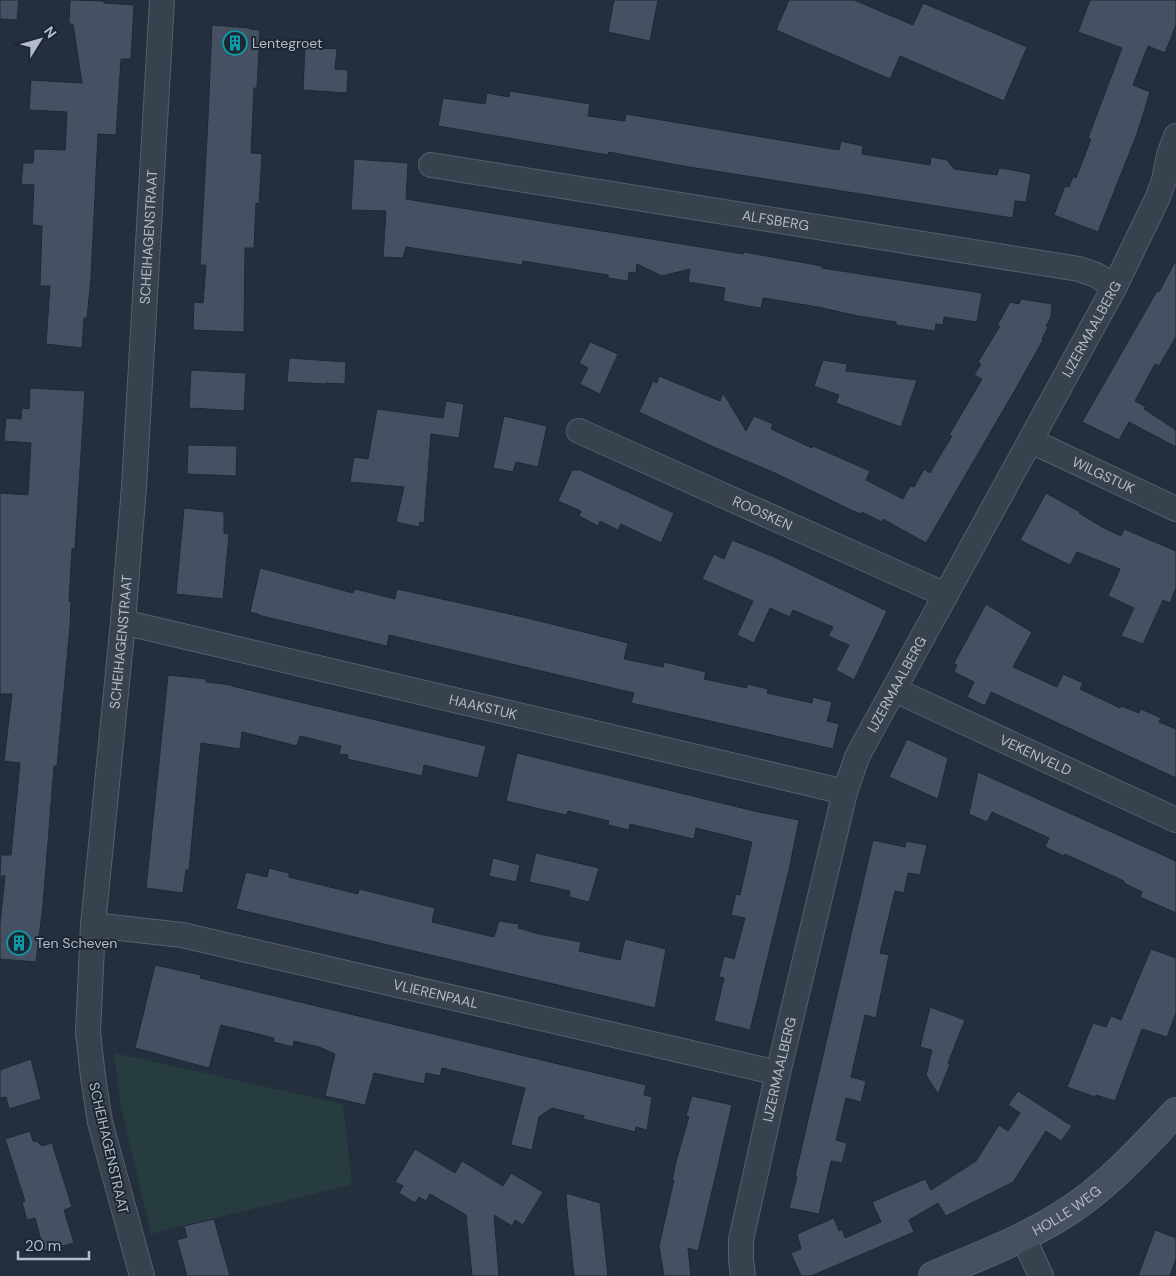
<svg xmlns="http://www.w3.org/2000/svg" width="1176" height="1276" font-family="'DM Sans',sans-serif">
  <rect width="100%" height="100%" fill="#242f3e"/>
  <polygon fill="#263c3f" points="114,1053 343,1104 352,1184 151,1234 121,1107"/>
  <g fill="#455162" stroke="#1f2835">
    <polygon points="0,0 19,0 17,20 0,19"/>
    <polygon points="70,0 104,1 104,3 134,5 131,59 121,59 116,135 98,134 91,278 87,318 84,318 82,348 46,344 50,286 40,286 42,226 32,225 34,185 21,184 23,163 33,163 34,149 65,150 67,112 29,110 31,80 82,83 73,24 69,24"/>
    <polygon points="614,0 658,0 650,41 608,32"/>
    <polygon points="789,0 854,0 913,25 923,3 1027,47 1004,101 900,56 890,79 776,30"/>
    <polygon points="1090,0 1176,0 1176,25 1165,53 1148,46 1133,85 1150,92 1137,134 1098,232 1054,215 1065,186 1069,187 1073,177 1076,178 1091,139 1088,138 1122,48 1078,32"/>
    <polygon points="212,25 250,28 250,29 260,30 257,88 254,88 251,153 262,154 259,204 256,203 254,248 245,248 244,332 193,330 194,302 203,303 206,265 200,265 208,118"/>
    <polygon points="305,47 337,49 335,69 348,70 347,93 303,90"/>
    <polygon points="510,91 590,104 588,116 625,121 626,114 839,150 841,141 863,146 862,154 930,165 931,157 947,160 954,169 997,175 999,168 1013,170 1031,174 1026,202 1015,201 1013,218 683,166 609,152 608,155 438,126 443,98 485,104 487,93 509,97"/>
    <polygon points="354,159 408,163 406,199 743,254 744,252 822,266 822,268 982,293 977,322 944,317 943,325 936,324 935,331 896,325 896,322 858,316 818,307 763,298 761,308 748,306 723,301 725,288 688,282 690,269 662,276 637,264 636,273 629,272 628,281 608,278 608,275 523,261 522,265 406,247 403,258 383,257 386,211 351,210"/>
    <polygon points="1176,260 1176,337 1159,366 1155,364 1135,401 1146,407 1144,409 1176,430 1176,447 1129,422 1119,440 1082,422 1157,291 1159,292"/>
    <polygon points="1021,299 1052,304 1051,317 1046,326 1048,327 1042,339 1043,340 1015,390 926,543 883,519 882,522 862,512 861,514 853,511 775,473 716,448 639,412 653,381 657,383 659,376 720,401 723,393 746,431 754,416 773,424 771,429 812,448 813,446 870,471 866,480 903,499 910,486 914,487 924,469 930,473 941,454 952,436 949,435 982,379 974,375 981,364 978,362 1000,326 997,326 1010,302 1019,304"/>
    <polygon points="590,342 618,354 600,394 580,384 588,368 579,363"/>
    <polygon points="289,358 346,362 345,384 326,383 326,384 287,382"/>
    <polygon points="823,360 847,364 846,371 917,380 901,427 836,403 839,395 814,386"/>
    <polygon points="191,370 246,373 244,411 189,408"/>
    <polygon points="30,388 85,391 75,549 72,549 69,601 71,601 70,626 57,766 54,766 43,905 36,962 0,959 0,924 5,876 0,876 1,855 11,855 20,763 4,761 12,694 0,694 0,493 28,495 31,443 4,441 6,418 21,419 22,408 29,409"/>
    <polygon points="446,401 464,404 459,438 431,434 424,523 420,522 419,527 396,522 404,487 350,482 354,457 368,459 377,409 443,418"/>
    <polygon points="504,416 547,426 538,467 516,462 513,472 493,468"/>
    <polygon points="188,445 237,446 236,476 187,474"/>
    <polygon points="572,470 580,470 674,513 661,543 621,524 618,530 600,521 598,526 579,516 581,511 558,501"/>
    <polygon points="1046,493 1080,512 1079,513 1102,527 1121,536 1124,529 1176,551 1176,588 1170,603 1163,600 1143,644 1121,636 1134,608 1108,596 1120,569 1077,552 1070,565 1020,540"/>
    <polygon points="184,508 224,512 224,533 229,534 223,599 176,594"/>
    <polygon points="732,540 772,556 887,611 854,680 836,670 849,645 828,636 833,627 793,610 790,617 770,608 754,643 737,635 753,601 702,579 714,554 724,559"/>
    <polygon points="260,568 353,593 355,589 395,599 397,589 523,617 628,643 624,659 663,667 664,662 706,672 704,679 747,688 747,684 768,689 767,693 812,703 813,697 832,702 827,721 839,724 833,749 631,703 634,693 389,635 387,646 258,615 258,614 250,612"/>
    <polygon points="986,604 1032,632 1013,667 1057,687 1063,674 1083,683 1080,689 1120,708 1121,706 1139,713 1141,709 1161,718 1159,722 1176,729 1176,778 991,692 985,706 967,697 974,682 954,672 957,665 954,663"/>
    <polygon points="168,675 206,679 206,682 232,685 232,686 486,746 478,778 424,765 422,776 347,759 348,755 339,754 341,746 300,736 297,746 242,732 240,749 201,743 189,870 186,870 183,893 146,888"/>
    <polygon points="907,739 948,758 938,799 889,777"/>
    <polygon points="517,753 754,811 799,820 789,870 750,1030 714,1021 724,978 719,977 724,956 734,959 745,918 731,915 736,894 740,895 752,842 696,828 694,839 630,824 629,830 608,825 609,821 568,811 566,815 506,801"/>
    <polygon points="978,772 1176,861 1176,913 1140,897 1142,892 1124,883 1124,881 1065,854 1064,856 1045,847 1049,838 992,812 987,822 969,814"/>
    <polygon points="873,840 905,847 906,841 927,845 920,875 908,873 904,893 895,891 880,953 889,955 876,1018 865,1015 851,1077 866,1081 861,1102 846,1098 836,1140 847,1143 842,1163 831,1161 819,1214 789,1208 797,1177 795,1176"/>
    <polygon points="536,853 599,868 589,902 569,897 570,891 529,882"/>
    <polygon points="493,858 520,865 516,882 489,876"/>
    <polygon points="269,868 289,873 289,877 358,894 359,889 435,908 432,922 494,937 499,921 519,924 518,928 539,934 581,942 579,951 620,960 625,939 666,949 655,1008 236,909 246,872 267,877"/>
    <polygon points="1151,949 1176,958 1176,1013 1167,1037 1142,1029 1115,1101 1096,1095 1095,1097 1067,1087 1093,1023 1106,1027 1111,1016 1121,1020"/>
    <polygon points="155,965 201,975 200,978 646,1085 644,1095 652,1097 647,1130 636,1127 635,1132 583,1119 584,1116 552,1108 539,1117 532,1150 511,1145 511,1143 525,1088 442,1068 440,1076 426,1073 424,1084 374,1073 365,1105 325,1096 335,1054 319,1047 294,1041 293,1047 273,1042 274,1038 221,1025 209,1068 135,1048"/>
    <polygon points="930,1007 965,1020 948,1063 950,1064 938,1094 926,1075 932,1050 920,1047"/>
    <polygon points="31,1059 41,1099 9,1109 6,1097 0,1098 0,1070"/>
    <polygon points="1018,1091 1072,1126 1061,1141 1046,1131 1013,1182 946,1216 938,1203 909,1220 914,1232 811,1276 801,1276 791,1253 801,1249 797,1234 834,1218 839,1231 842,1229 845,1238 881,1222 872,1202 925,1179 931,1190 976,1161 999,1125 1008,1131 1020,1113 1008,1105"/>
    <polygon points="692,1096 732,1105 698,1251 688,1248 691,1276 664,1276 659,1246 674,1180 672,1180 677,1158 689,1117 686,1116"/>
    <polygon points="30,1131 33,1141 38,1142 42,1146 52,1143 72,1207 64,1210 74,1243 44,1251 35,1218 27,1220 22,1202 25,1201 5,1139"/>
    <polygon points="415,1149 455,1173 462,1161 503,1186 511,1173 543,1192 523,1225 515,1220 512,1226 494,1215 499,1276 472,1276 466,1215 430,1194 426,1201 419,1197 415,1203 399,1193 403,1186 395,1182"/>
    <polygon points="566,1193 600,1203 608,1276 574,1276 567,1209"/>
    <polygon points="214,1219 230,1276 187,1276 177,1240 187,1237 184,1226"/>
    <polygon points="1155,1230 1176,1238 1176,1259 1170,1276 1138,1276"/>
  </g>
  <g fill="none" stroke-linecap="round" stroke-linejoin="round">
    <g stroke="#565f6c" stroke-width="26">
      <g id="street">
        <path id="s1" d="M431 165 1079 269 1096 275 1115 286"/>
        <path id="s2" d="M579 431 946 595"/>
        <path id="s3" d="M1031 441 1176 509"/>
        <path id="s4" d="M123 622 845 792"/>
        <path id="s5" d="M895 690 1176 820"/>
        <path id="s6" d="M93 925 182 935 778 1073"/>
        <polyline points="1023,1237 1041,1276"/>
        <path id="s7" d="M142 1276 100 1122 93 1077 88 1032 93 925 123 622 134 487 162 0"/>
        <path id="s8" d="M743 1276 741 1259V1240L778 1073 845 792 857 757 865 742 1115 286 1158 197 1164 180 1169 155 1176 136"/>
      </g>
    </g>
    <g stroke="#565f6c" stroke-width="30">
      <g id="secondary">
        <path id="s9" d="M933 1276C977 1257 1023 1240 1064 1214 1107 1187 1141 1149 1176 1112"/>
      </g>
    </g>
    <use href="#street" stroke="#38414e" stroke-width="24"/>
    <use href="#secondary" stroke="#465061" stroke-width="28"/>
  </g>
  <defs>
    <g id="building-ring" transform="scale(1.25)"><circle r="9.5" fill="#1d2633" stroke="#0f9aa8" stroke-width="1.5"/><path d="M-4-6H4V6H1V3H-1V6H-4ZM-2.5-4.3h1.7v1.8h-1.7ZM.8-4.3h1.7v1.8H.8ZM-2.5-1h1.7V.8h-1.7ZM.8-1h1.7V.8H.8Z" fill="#0f9aa8"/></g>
  </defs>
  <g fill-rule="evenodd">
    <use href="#building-ring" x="235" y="43"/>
    <use href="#building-ring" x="19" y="943"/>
  </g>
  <g text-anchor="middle" stroke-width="4" stroke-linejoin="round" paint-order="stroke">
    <g font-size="14" fill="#b4bcc9" stroke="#1d2633" text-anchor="start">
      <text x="252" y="48">Lentegroet</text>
      <text x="36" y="948">Ten Scheven</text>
    </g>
    <g font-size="14" fill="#b4bcc9" stroke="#1d2633">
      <text dy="5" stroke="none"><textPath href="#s1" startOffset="349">ALFSBERG</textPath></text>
      <text dy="5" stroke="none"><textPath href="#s7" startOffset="1048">SCHEIHAGENSTRAAT</textPath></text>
      <text dy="5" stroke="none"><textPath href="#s8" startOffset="1021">IJZERMAALBERG</textPath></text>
      <text dy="5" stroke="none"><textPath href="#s3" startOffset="80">WILGSTUK</textPath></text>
      <text dy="5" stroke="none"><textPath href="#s2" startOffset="201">ROOSKEN</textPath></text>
      <text dy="5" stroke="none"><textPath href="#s7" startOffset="642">SCHEIHAGENSTRAAT</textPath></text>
      <text dy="5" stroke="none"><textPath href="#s8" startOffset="616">IJZERMAALBERG</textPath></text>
      <text dy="5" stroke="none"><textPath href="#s4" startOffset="370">HAAKSTUK</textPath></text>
      <text dy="5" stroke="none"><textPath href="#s5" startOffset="155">VEKENVELD</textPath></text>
      <text dy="5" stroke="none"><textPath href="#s6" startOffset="350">VLIERENPAAL</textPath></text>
      <text dy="5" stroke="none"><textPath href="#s8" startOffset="211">IJZERMAALBERG</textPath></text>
      <text transform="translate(109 1148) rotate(77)" y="5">SCHEIHAGENSTRAAT</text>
      <text dy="5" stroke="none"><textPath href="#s9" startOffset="149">HOLLE WEG</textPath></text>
    </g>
  </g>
  <g transform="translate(40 40) rotate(53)" stroke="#1d2633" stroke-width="4" paint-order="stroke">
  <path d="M0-4L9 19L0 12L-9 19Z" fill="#b4bcc9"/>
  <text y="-8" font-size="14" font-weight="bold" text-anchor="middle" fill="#b4bcc9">N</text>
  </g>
  <path d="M18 1251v8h71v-8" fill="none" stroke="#b4bcc9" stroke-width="2.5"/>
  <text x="25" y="1251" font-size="15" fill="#b4bcc9" stroke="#1d2633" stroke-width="4" paint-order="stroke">20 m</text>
</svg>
